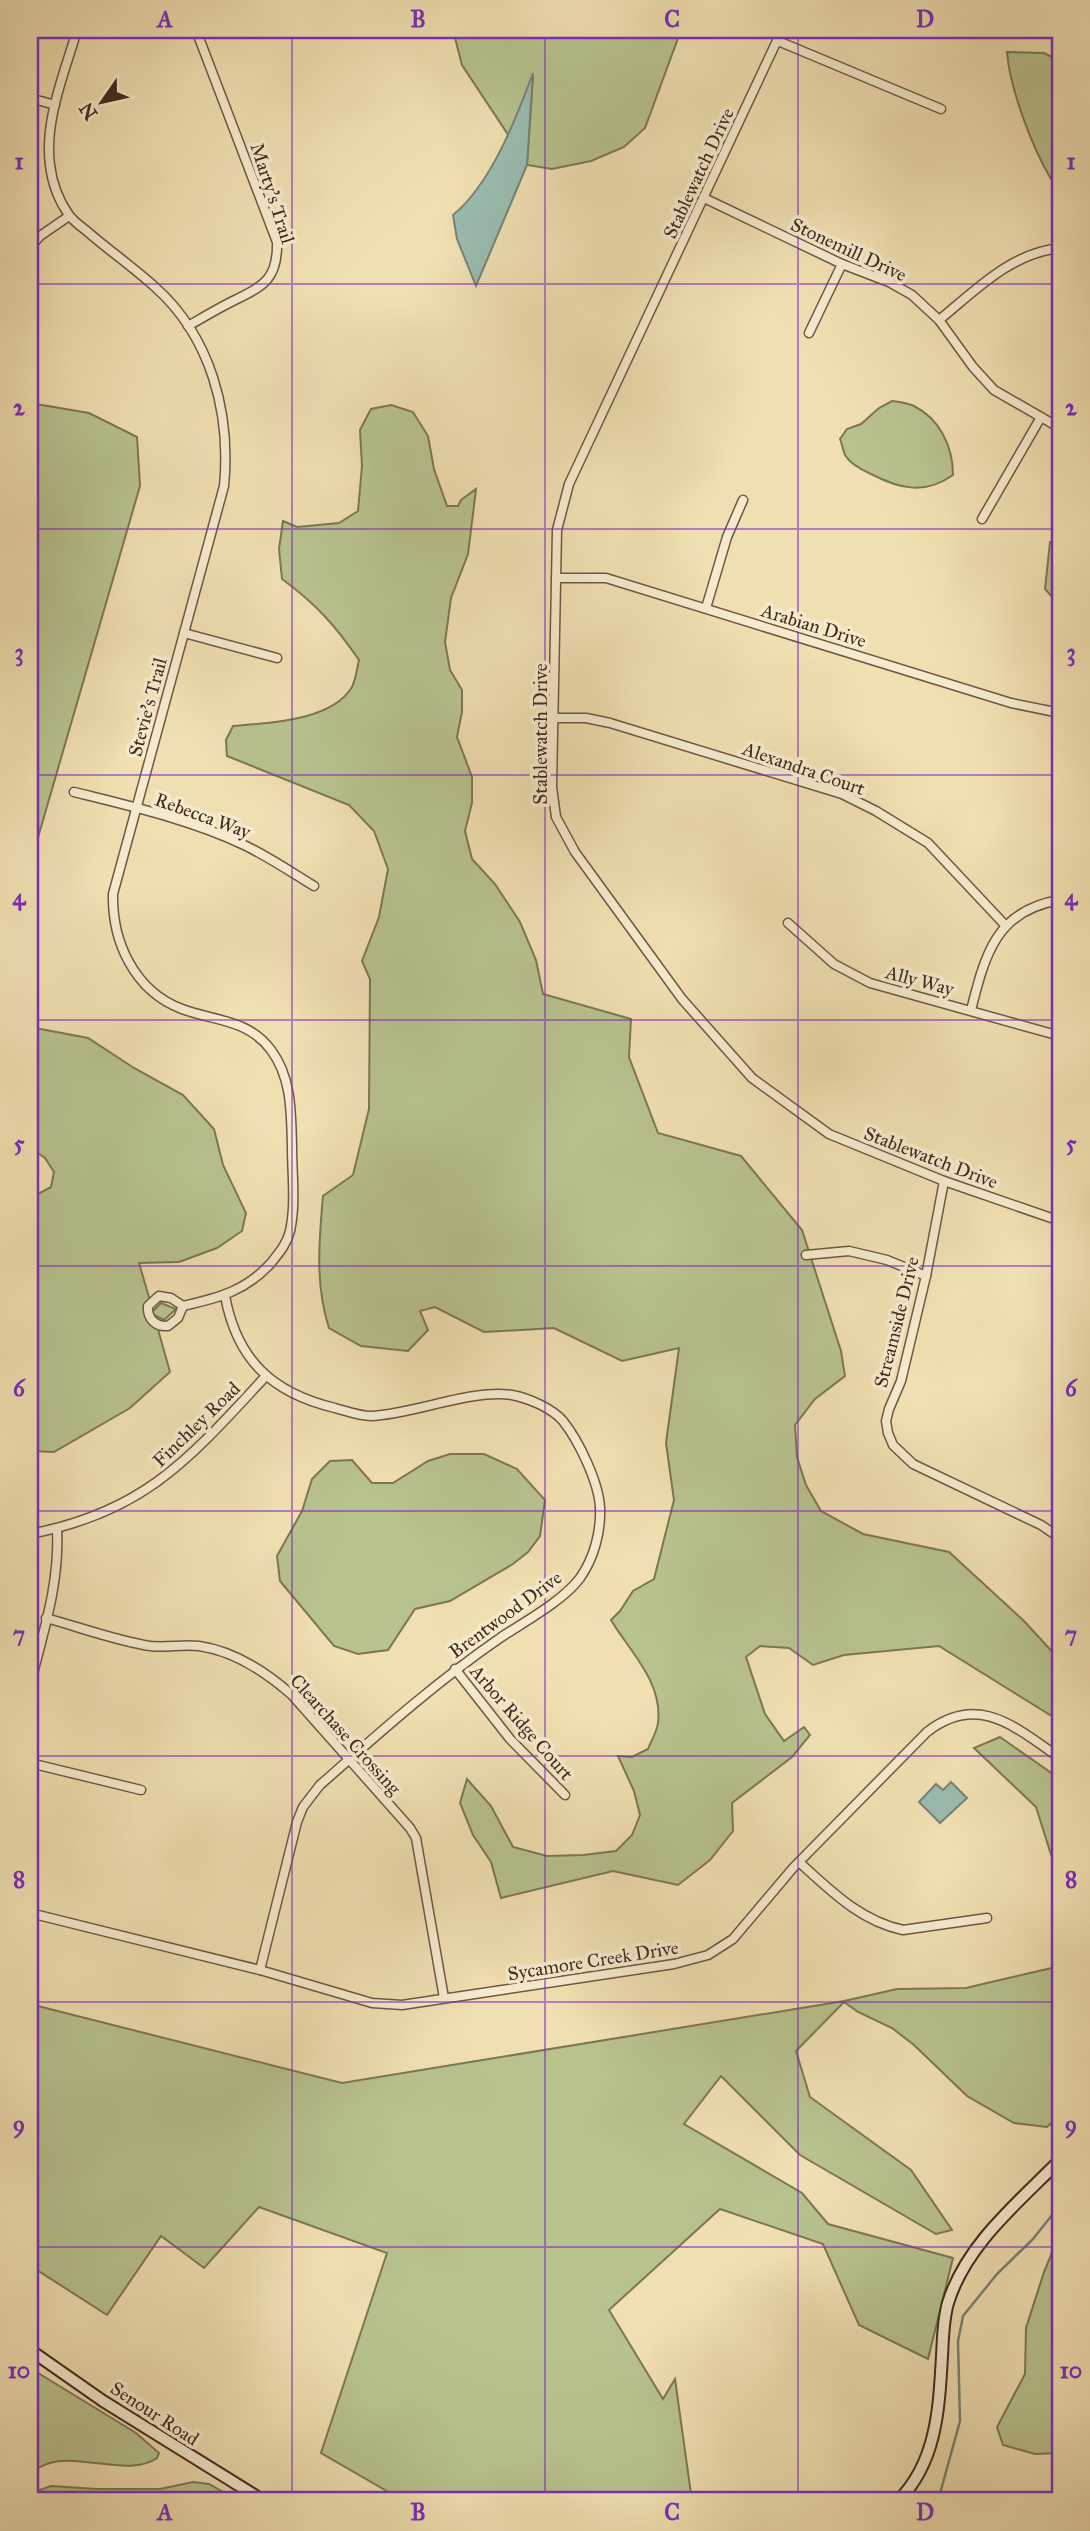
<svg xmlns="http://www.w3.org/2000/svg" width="1090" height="2531" font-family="'IM FELL Great Primer',serif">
  <rect width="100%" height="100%" fill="#f0dfb1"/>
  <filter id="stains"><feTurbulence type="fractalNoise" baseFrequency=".00286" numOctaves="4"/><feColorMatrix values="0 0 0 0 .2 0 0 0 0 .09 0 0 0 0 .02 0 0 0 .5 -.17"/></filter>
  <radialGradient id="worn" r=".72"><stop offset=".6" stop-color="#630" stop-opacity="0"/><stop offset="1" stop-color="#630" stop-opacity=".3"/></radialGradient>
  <g fill="#b8c28d" stroke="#7d7656" stroke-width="2">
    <polygon points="453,30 681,30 645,128 624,147 591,161 552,169 527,165 533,77 509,136 462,65"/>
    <path d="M1007 52 1044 53 1060 61V179H1051C1032 147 1010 89 1007 52Z"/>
    <path d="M892 401C899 402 908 403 914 406 940 419 953 447 953 475 925 495 900 489 871 474 862 470 850 464 845 455 843 450 842 444 840 439L847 429 861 424 879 408Z"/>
    <polygon points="30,403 89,413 137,437 140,486 30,865"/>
    <path d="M391 405 413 412 428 436 434 469 447 506H458L461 500 476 489 468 554 451 598 445 642 450 670 462 690V712L457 737 472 777V803L465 831 472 859 495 884 520 922 536 960 543 994 631 1019 629 1057 658 1133 741 1156 802 1230 841 1351 845 1376 815 1399 795 1425 797 1457 806 1485 821 1511 863 1534 949 1552 1024 1621 1058 1658 1060 1664V1713L1050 1715 939 1646 844 1655 813 1665 789 1648 760 1646 746 1657 765 1714 784 1741 804 1727 810 1735 792 1757 732 1803 733 1831 710 1860 678 1885 613 1871 501 1898 491 1862 473 1835 460 1803 467 1779 491 1806 513 1847 547 1856 583 1855 616 1851 632 1835 640 1815 634 1791 618 1756 632 1757 648 1749C651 1741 657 1732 658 1723 663 1682 630 1652 611 1620L620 1611 633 1591 654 1579 674 1500 666 1443 679 1348 622 1361 554 1328 484 1332 435 1307 420 1311 428 1330 408 1351 361 1346 329 1328C315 1285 319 1241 323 1196L353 1175 369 1109 370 979 362 961 379 917 388 869 374 831 349 805 227 756 226 740 233 726C268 723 332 721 352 687 356 679 357 668 359 660 335 625 316 604 282 579L279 549 283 521 297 527 339 523 358 511 362 466 360 430 371 409Z"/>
    <polygon points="1050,542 1060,543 1060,606 1045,589"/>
    <polygon points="30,1027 88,1038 134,1068 183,1095 214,1129 223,1165 246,1213 242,1231 217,1248 179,1262 139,1263 153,1311 161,1303 176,1309 164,1320 154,1315 170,1372 130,1408 54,1452 30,1451 30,1193 40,1193 51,1187 54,1172 45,1158 30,1148"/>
    <polygon points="450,1454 484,1454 517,1469 545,1500 540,1536 528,1552 513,1564 450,1601 415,1609 388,1650 358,1654 334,1646 280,1581 277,1556 302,1511 312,1479 330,1461 352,1460 372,1483 393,1483 428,1461"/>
    <polygon points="1000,1737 1060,1779 1060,1883 1036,1807 974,1748"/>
    <polygon points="1060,1966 1060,2115 1047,2127 1014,2123 967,2096 914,2045 892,2028 858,2012 844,2002 796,2051 810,2097 911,2170 952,2230 936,2234 800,2155 721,2076 684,2124 802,2193 828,2224 953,2258 928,2359 859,2325 823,2244 720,2209 609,2310 663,2399 675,2379 692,2501 404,2501 321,2453 387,2253 259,2207 204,2268 161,2236 107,2315 37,2270 30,2261 30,2004 342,2083 844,2001 897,1989 966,1988"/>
    <polygon points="1060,2233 1060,2453 1035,2454 1003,2445 997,2427 1025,2374 1026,2328 1044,2272"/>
    <path d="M30 2368 136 2433 159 2453 157 2458C131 2477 82 2454 50 2463 43 2465 36 2469 30 2472Z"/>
    <polygon points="193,2482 209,2484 239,2501 30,2501 30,2496 34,2492 51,2486 97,2489 160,2489"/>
  </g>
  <g fill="#9abcb0" stroke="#778276" stroke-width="2">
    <path d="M533 73 527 165 476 286 457 239 453 215C491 184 516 119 533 73Z"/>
    <polygon points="951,1782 967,1798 940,1823 919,1802 936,1784 943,1790"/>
  </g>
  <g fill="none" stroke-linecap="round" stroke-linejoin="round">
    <polyline stroke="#778276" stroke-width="2.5" points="938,2501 960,2421 958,2341 963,2316 997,2274 1033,2239 1060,2205"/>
    <g stroke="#6e5744" stroke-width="11">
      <g id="street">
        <path d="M77 30C65 72 44 120 50 165 52 182 59 201 69 215 74 222 82 227 89 233 110 251 134 268 155 287 211 337 231 413 224 486L113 894C112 941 134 991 182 1009 214 1021 248 1019 271 1050 292 1078 291 1113 292 1147 292 1174 296 1204 290 1231 287 1244 279 1253 271 1263 246 1291 218 1298 183 1306"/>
        <polyline points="782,30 569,484 557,530 552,787 556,817 575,852 682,999 752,1078 829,1134 944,1181 1060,1221"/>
        <polyline points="778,41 941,109"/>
        <polyline points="30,98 55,105"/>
        <polyline points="704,198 842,264 889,282 912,295 939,320 973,367 994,390 1060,428"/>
        <polyline points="30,247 40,236 69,216"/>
        <path d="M939 320C976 290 1011 253 1060 248"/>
        <path d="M188 326C202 318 217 309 231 302 263 286 278 280 277 242L196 30"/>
        <polyline points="809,333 842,264"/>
        <polyline points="982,519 1041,417"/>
        <polyline points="556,578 606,578 1011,703 1060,713"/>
        <polyline points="706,608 727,537 743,500"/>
        <polyline points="184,633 277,658"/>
        <polyline points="554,718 586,718 610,723 842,794 876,811 928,843 1005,925"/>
        <path d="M74 792C130 806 192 820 244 845 269 857 291 872 314 886"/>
        <polyline points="788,923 834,964 870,983 1060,1036"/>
        <path d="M971 1010C985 955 996 910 1060 900"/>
        <polyline points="944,1181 926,1276 901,1381 889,1409 886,1421 888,1433 893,1445 913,1464 1041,1525 1060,1538"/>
        <polyline points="806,1255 849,1251 887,1260 926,1276"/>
        <path d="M159 1296 171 1298 183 1306 178 1318 168 1326C155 1327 147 1318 148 1306Z"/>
        <path d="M225 1296C237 1360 272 1393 335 1408 346 1411 359 1416 371 1416 414 1414 471 1389 512 1395 528 1398 552 1408 563 1421 579 1441 599 1483 600 1508 601 1532 594 1558 580 1578 563 1601 524 1622 500 1638 436 1682 378 1734 320 1785L303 1807 297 1822 260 1970"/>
        <path d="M30 1534C145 1512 190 1458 265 1377"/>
        <path d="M46 1618C79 1627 117 1641 150 1646 166 1648 183 1644 199 1646 234 1651 266 1672 292 1695L410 1828 416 1838 444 1998"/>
        <polyline points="455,1669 510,1739 565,1795"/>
        <path d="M30 1685C43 1633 60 1583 57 1529"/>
        <polyline points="30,1763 141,1790"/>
        <path d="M799 1862C830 1890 860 1921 903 1930L987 1918"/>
        <path d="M30 1913 260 1970 372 2003 402 2005 674 1964 708 1955 733 1939 793 1868 927 1732C979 1692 1016 1728 1060 1758"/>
      </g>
    </g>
    <g stroke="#422a20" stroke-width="14">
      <g id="secondary">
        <polyline points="30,2350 103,2401 264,2501"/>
        <path d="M898 2501C937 2462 939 2408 942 2356 943 2338 943 2320 948 2303 966 2244 1019 2202 1060 2160"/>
      </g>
    </g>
    <use href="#street" stroke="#f5eacc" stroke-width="8"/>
    <use href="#secondary" stroke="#f5eacc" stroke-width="10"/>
  </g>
  <path fill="none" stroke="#7b2cbf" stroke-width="2" stroke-opacity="0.55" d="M292 30V2501M545 30V2501M798 30V2501M30 284H1060M30 529H1060M30 775H1060M30 1020H1060M30 1266H1060M30 1511H1060M30 1756H1060M30 2002H1060M30 2247H1060"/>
  <g text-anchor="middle" stroke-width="7" stroke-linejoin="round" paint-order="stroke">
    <g font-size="19" fill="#422a20" stroke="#f5eacc">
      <text transform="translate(698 173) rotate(-65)" y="7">Stablewatch Drive</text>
      <text transform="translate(273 193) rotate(72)" y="7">Marty’s Trail</text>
      <text transform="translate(849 249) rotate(25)" y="7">Stonemill Drive</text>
      <text transform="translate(814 625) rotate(17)" y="7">Arabian Drive</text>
      <text transform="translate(147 707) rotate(-75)" y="7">Stevie’s Trail</text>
      <text transform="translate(540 734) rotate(-90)" y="7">Stablewatch Drive</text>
      <text transform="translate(804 768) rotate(19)" y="7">Alexandra Court</text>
      <text transform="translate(203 815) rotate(20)" y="7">Rebecca Way</text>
      <text transform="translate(920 980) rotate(15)" y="7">Ally Way</text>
      <text transform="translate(931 1157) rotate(21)" y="7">Stablewatch Drive</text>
      <text transform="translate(896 1322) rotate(-76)" y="7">Streamside Drive</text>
      <text transform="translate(196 1424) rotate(-44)" y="7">Finchley Road</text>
      <text transform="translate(505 1614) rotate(-36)" y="7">Brentwood Drive</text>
      <text transform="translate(522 1722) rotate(49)" y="7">Arbor Ridge Court</text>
      <text transform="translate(346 1734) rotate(48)" y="7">Clearchase Crossing</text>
      <text transform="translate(593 1960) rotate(-9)" y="7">Sycamore Creek Drive</text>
      <text transform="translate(155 2413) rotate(33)" y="7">Senour Road</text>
    </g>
  </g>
  <rect width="1090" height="2531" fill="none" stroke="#f0dfb1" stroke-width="77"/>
  <g transform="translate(102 102) rotate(236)" stroke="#f5eacc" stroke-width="5" paint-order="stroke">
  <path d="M0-5L12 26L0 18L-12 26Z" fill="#422a20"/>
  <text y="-10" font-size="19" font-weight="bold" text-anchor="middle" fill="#422a20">N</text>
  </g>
  <rect x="38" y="38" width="1014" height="2454" fill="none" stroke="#7b2cbf" stroke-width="2.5"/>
  <g font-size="23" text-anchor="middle" font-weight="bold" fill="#7b2cbf">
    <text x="165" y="27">A</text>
    <text x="418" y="27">B</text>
    <text x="672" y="27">C</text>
    <text x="925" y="27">D</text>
    <text x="19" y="169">1</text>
    <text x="1071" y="169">1</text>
    <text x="19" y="415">2</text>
    <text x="1071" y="415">2</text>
    <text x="19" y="660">3</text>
    <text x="1071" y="660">3</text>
    <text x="19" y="905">4</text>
    <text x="1071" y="905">4</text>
    <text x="19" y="1151">5</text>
    <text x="1071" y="1151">5</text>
    <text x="19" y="1396">6</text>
    <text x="1071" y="1396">6</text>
    <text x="19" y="1642">7</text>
    <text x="1071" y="1642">7</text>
    <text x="19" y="1887">8</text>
    <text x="1071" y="1887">8</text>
    <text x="19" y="2132">9</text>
    <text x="1071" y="2132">9</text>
    <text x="19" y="2378">10</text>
    <text x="1071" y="2378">10</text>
    <text x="165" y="2520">A</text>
    <text x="418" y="2520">B</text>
    <text x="672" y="2520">C</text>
    <text x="925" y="2520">D</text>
  </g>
  <rect width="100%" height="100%" filter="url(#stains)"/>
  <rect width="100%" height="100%" fill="url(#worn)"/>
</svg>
